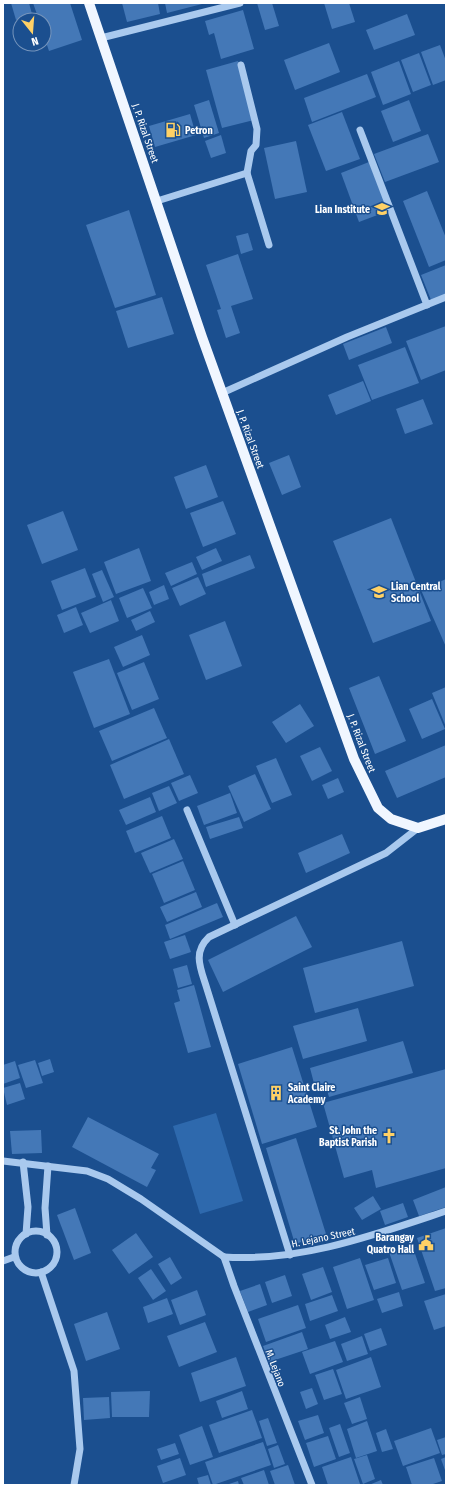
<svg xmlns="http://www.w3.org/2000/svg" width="449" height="1488" font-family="'Fira Sans Condensed',sans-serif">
  <rect width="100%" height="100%" fill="#1b4f8f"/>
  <polygon fill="#2e69ad" points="216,1113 243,1201 200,1214 173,1126"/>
  <g fill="#4478b7">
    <polygon points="11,3 29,3 32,14 16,20"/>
    <polygon points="33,3 70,3 82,40 49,51 44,36 44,20 39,20"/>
    <polygon points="122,3 158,3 160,14 127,22"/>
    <polygon points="165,3 202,3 202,4 167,13"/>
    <polygon points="257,3 272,3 279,26 265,30"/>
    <polygon points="324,3 349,3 355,22 332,29"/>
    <polygon points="243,10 254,49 221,59 214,33 209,35 205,21"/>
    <polygon points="407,14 415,35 374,50 366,30"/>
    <polygon points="329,43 340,72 295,90 284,60"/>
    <polygon points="440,45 446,61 446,80 433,85 421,52"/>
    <polygon points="419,53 431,85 413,92 401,60"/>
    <polygon points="238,61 254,120 222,128 206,70"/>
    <polygon points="399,61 411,94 383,105 371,72"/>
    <polygon points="367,74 376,97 312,122 304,98"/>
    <polygon points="209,100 219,133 204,138 194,105"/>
    <polygon points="409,100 421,131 393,142 381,111"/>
    <polygon points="342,112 360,159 326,171 308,125"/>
    <polygon points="190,114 196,135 155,147 149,126"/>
    <polygon points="428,134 439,162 385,182 374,154"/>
    <polygon points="221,135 226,153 211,158 205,141"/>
    <polygon points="296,141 307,192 275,199 264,148"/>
    <polygon points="369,162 388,211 359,222 341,173"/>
    <polygon points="427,191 446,238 446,260 429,267 403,201"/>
    <polygon points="129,210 156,295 115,308 86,225"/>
    <polygon points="248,233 253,250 241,254 236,236"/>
    <polygon points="238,254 253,299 231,306 240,333 226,338 217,310 221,309 206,265"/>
    <polygon points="446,265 446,294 431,300 421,275"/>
    <polygon points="162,297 174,334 128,348 116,311"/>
    <polygon points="446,326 446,370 421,380 406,341"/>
    <polygon points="386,327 392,343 349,360 343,344"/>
    <polygon points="405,347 419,383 372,400 358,365"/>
    <polygon points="363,381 371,401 336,415 328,395"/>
    <polygon points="423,399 433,424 405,434 396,409"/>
    <polygon points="289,455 301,487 282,495 269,463"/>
    <polygon points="206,465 218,497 186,509 174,477"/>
    <polygon points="223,501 236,534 203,547 190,513"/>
    <polygon points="63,511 78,550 42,564 27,525"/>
    <polygon points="391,518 431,621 373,643 333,541"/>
    <polygon points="139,548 151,581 116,594 104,562"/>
    <polygon points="216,548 222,561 202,570 196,557"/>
    <polygon points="250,555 255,568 206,587 202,574"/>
    <polygon points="192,562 197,574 171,586 165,573"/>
    <polygon points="85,568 96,597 62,610 51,581"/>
    <polygon points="102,570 114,597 103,602 92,574"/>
    <polygon points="198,577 206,594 180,606 172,588"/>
    <polygon points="446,579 446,647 421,590"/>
    <polygon points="164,585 169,599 154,605 149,592"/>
    <polygon points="143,588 152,608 127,618 119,598"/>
    <polygon points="111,600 119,621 90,633 81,613"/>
    <polygon points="76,607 83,625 64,633 57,615"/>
    <polygon points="150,611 155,622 136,631 131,620"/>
    <polygon points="225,621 242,666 206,680 189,635"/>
    <polygon points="142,635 150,655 123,667 114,647"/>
    <polygon points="109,659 130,714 94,728 73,672"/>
    <polygon points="144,662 159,699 132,710 117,673"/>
    <polygon points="379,676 406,741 375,754 349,688"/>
    <polygon points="446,687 446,727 432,693"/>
    <polygon points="432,699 445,729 422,739 409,709"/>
    <polygon points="300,704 314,726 286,743 272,722"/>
    <polygon points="154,708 167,738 112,761 99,731"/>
    <polygon points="169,739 184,774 124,799 110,765"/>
    <polygon points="446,745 446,777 397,798 385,771"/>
    <polygon points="320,747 332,771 312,781 300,756"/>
    <polygon points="276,758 292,795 272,803 256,766"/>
    <polygon points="255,774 271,809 244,822 228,786"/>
    <polygon points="190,775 198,793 179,801 171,783"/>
    <polygon points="338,778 344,792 328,799 322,785"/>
    <polygon points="169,786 177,803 159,811 152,793"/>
    <polygon points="230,793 237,813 204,825 197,806"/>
    <polygon points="150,797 156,812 126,825 119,810"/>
    <polygon points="162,816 171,838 135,853 126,831"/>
    <polygon points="239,817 243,828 210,839 206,827"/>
    <polygon points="342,834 350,853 306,873 298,853"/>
    <polygon points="174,839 183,859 150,873 141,853"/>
    <polygon points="183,861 195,890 164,903 152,874"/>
    <polygon points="196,892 202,907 167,922 160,907"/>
    <polygon points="217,903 223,917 170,939 165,925"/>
    <polygon points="296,916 312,947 223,992 208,960"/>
    <polygon points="185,935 191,952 170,959 164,942"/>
    <polygon points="402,941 414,986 315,1013 303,968"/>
    <polygon points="187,965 192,984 178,988 173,969"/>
    <polygon points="194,985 211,1047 188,1053 174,1003 180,1001 177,990"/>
    <polygon points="358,1008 367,1041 303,1059 293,1026"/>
    <polygon points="403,1041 413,1073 329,1097 326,1087 316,1091 310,1068"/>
    <polygon points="292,1047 317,1127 262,1144 238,1064"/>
    <polygon points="50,1059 54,1072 42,1076 38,1063"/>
    <polygon points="35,1060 43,1083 26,1088 18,1065"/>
    <polygon points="15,1061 20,1078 3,1084 3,1065"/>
    <polygon points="446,1069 446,1168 376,1188 372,1170 344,1178 323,1103"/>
    <polygon points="20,1083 25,1099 7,1105 3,1088"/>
    <polygon points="88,1117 159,1154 151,1168 156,1170 147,1187 72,1147"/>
    <polygon points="41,1130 42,1153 12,1154 10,1131"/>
    <polygon points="296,1138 326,1234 295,1244 266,1148"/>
    <polygon points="446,1187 446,1207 419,1216 413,1200"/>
    <polygon points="373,1196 381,1209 362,1220 354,1208"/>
    <polygon points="403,1203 408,1217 385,1225 380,1211"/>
    <polygon points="75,1208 91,1253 74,1260 57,1215"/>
    <polygon points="446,1228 446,1288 435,1291 417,1238"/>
    <polygon points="136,1233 153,1257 129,1274 112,1250"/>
    <polygon points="412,1245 425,1283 402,1290 389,1252"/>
    <polygon points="170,1257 182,1278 171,1285 158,1264"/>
    <polygon points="360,1258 374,1300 347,1309 333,1267"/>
    <polygon points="388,1258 396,1283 374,1290 365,1265"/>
    <polygon points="323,1267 332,1292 311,1300 302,1274"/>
    <polygon points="151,1269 166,1291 153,1300 138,1278"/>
    <polygon points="285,1275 292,1296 272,1303 265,1282"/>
    <polygon points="260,1284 267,1305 248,1312 240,1291"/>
    <polygon points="197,1290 206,1315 180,1325 171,1300"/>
    <polygon points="399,1292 403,1306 382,1313 377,1299"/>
    <polygon points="446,1294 446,1326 434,1330 424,1301"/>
    <polygon points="332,1295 338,1311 310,1321 305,1304"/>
    <polygon points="167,1298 173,1314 148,1323 143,1307"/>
    <polygon points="298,1305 306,1328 266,1342 258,1319"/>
    <polygon points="107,1312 120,1349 86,1361 74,1324"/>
    <polygon points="345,1317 351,1332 330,1339 325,1325"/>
    <polygon points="205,1322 217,1352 179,1367 167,1336"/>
    <polygon points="381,1328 387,1345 370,1351 364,1334"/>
    <polygon points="302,1332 308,1349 269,1362 263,1346"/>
    <polygon points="362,1336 368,1354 347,1361 341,1344"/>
    <polygon points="335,1341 343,1362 310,1374 302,1352"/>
    <polygon points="236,1357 246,1386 200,1402 191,1373"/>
    <polygon points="371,1357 381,1387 346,1399 336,1370"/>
    <polygon points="333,1369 342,1394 324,1400 315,1375"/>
    <polygon points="312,1388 318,1404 306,1409 300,1392"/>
    <polygon points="150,1391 149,1417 112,1417 111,1392"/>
    <polygon points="242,1391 248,1409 222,1418 216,1401"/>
    <polygon points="109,1397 110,1418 84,1420 83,1398"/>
    <polygon points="360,1397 367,1419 352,1424 344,1403"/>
    <polygon points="252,1410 262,1438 219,1453 209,1425"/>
    <polygon points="318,1415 324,1433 305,1440 298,1421"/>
    <polygon points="268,1418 277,1443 267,1446 259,1421"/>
    <polygon points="367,1421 377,1451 356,1458 347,1429"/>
    <polygon points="340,1424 350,1453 339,1457 329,1428"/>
    <polygon points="202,1426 213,1457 190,1465 179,1435"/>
    <polygon points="431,1428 440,1453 403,1466 394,1441"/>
    <polygon points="386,1429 393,1449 382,1452 376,1433"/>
    <polygon points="328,1436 336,1459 314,1467 306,1443"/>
    <polygon points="446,1437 446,1454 442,1455 437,1440"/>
    <polygon points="263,1442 271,1465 213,1485 205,1462"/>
    <polygon points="175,1443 179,1454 161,1460 157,1449"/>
    <polygon points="278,1445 285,1464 274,1468 268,1449"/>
    <polygon points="367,1455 375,1479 363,1484 354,1459"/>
    <polygon points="351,1457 360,1484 328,1485 322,1467"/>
    <polygon points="446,1457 446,1473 441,1459"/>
    <polygon points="180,1458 186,1475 163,1483 157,1466"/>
    <polygon points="434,1458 442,1481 430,1485 412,1485 406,1467"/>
    <polygon points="288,1465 295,1485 275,1485 270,1471"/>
    <polygon points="264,1470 269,1485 244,1485 241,1478"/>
    <polygon points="208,1475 211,1485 199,1485 197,1478"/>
    <polygon points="381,1480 383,1485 369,1485"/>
    <polygon points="238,1481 239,1485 226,1485"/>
  </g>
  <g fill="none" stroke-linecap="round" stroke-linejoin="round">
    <g stroke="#a9c9ee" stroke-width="7">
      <polyline points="101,38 240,3"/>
      <polyline points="241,65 257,129 256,145 251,151 247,173 269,245"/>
      <polyline points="360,130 427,305"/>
      <polyline points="157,201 247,173"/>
      <polyline points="222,393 347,337 446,297"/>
      <polyline points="187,810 235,925"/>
      <polyline points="3,1161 87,1171 108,1179 141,1199 224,1257"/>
      <polyline points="23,1162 28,1207 26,1234"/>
      <circle cx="36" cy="1252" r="21"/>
      <polyline points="47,1235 45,1208 48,1166"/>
      <path d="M290 1255 207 989C201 969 192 953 209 937L386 853 418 828"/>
      <polyline points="224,1257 234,1286 312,1485"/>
      <path d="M224 1257C301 1262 374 1235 446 1211"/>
      <polyline points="3,1261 14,1257"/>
      <polyline points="41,1272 74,1371 80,1449 74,1485"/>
    </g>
    <polyline stroke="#f0f6ff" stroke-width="10" points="89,3 202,337 354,759 378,808 391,819 418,828 446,819"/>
  </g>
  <defs>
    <g id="fuel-bare" transform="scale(1.2)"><path d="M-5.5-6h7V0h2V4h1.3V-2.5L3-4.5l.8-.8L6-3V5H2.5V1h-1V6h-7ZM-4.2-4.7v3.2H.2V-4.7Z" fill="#ffd166" stroke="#1b4f8f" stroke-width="2.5" paint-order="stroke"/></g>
    <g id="school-bare" transform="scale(1.2)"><path d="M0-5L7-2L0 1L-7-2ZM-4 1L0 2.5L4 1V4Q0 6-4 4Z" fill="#ffd166" stroke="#1b4f8f" stroke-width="2.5" paint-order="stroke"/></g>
    <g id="building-bare" transform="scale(1.2)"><path d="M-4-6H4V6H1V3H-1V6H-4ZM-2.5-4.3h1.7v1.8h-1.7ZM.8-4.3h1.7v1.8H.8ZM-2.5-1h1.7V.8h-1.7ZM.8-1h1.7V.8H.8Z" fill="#ffd166" stroke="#1b4f8f" stroke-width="2.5" paint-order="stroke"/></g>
    <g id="church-bare" transform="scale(1.2)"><path d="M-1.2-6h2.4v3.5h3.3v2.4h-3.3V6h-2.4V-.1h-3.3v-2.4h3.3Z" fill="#ffd166" stroke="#1b4f8f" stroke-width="2.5" paint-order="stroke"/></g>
    <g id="civic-bare" transform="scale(1.2)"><path d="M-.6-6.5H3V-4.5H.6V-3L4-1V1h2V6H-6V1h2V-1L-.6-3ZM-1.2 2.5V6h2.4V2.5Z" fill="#ffd166" stroke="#1b4f8f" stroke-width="2.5" paint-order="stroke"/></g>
  </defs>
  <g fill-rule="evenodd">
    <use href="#fuel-bare" x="173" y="130"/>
    <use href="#school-bare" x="382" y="209"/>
    <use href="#school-bare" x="379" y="592"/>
    <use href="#building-bare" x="276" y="1093"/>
    <use href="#church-bare" x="389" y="1136"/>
    <use href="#civic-bare" x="426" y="1243"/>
  </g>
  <g text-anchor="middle" stroke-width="3" stroke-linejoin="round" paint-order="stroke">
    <g font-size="10" font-weight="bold" fill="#fff" stroke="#1b4f8f" text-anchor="start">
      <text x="185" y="134">Petron</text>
      <text x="370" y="213" text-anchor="end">Lian Institute</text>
      <text x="391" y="590">Lian Central<tspan x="391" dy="12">School</tspan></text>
      <text x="288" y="1091">Saint Claire<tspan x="288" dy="12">Academy</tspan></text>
      <text x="377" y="1134" text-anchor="end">St. John the<tspan x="377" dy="12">Baptist Parish</tspan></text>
      <text x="414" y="1241" text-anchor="end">Barangay<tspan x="414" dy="12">Quatro Hall</tspan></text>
    </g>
    <g font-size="10" fill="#fff" stroke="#1b4f8f">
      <text transform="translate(146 133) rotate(71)" y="4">J. P. Rizal Street</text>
      <text transform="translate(251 439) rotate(70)" y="4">J. P. Rizal Street</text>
      <text transform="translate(362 743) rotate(69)" y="4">J. P. Rizal Street</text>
      <text transform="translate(323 1237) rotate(-12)" y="4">H. Lejano Street</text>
      <text transform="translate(276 1368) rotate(69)" y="4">M. Lejano</text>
    </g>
  </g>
  <rect width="449" height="1488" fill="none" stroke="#ffffff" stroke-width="8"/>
  <g transform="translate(32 32) rotate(163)"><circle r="19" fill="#1b4f8f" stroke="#7695bc"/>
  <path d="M0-3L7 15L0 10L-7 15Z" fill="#ffd166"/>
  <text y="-6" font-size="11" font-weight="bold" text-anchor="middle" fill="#ffffff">N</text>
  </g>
</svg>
